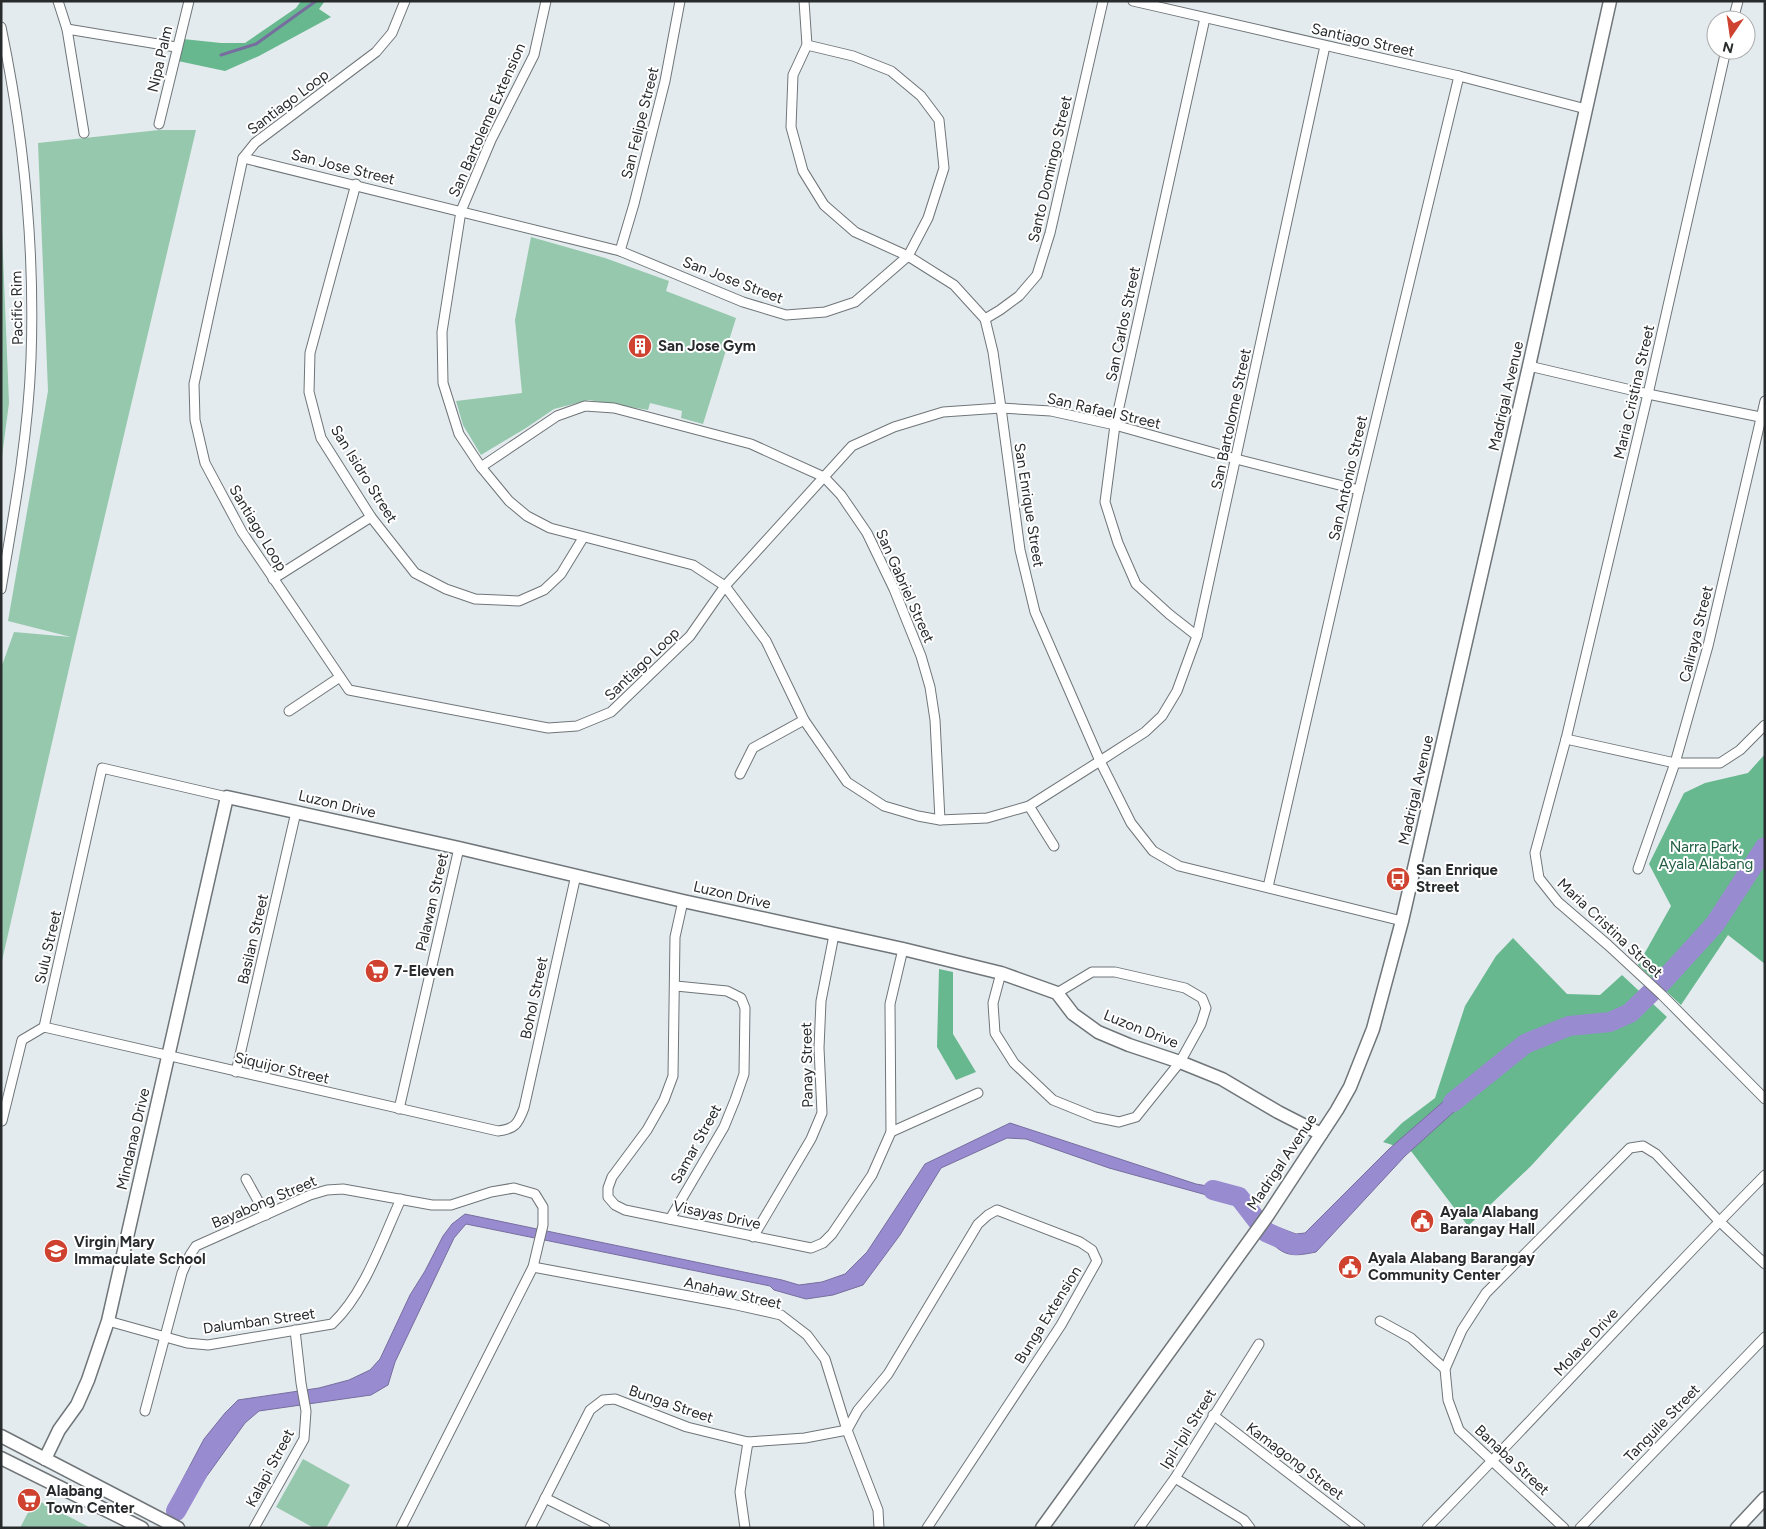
<svg xmlns="http://www.w3.org/2000/svg" width="1766" height="1529" font-family="Figtree,sans-serif">
  <rect width="100%" height="100%" fill="#e4ebee"/>
  <g fill="#96c8ad">
    <polygon points="159,130 196,130 76,638 1,965 1,668 14,632 71,637 8,621 48,391 38,143"/>
    <polygon points="1,206 9,403 1,464"/>
    <polygon points="531,237 605,258 669,281 666,291 736,318 703,424 681,418 682,411 650,403 648,410 589,400 554,409 526,428 481,455 463,425 456,401 522,393 515,320"/>
    <polygon points="303,1459 350,1485 326,1528 314,1528 276,1507"/>
    <polygon points="35,1499 91,1528 20,1528"/>
  </g>
  <g fill="#67b88f">
    <polygon points="301,1 325,1 319,9 331,17 259,56 225,71 178,61 183,39 221,43 245,43 296,8"/>
    <polygon points="1765,754 1765,964 1728,935 1681,1005 1638,965 1671,906 1649,864 1684,793 1705,783 1748,773"/>
    <polygon points="1513,938 1567,994 1600,995 1622,975 1667,1017 1531,1166 1468,1226 1411,1151 1383,1142 1402,1123 1435,1098 1465,1006 1496,956"/>
    <polygon points="939,969 953,972 953,1034 976,1072 956,1080 937,1047"/>
  </g>
  <g fill="#988bd0" stroke="#766e9f">
    <path d="M1469 1079 1477 1091 1405 1156 1316 1252C1296 1256 1285 1258 1270 1241L1280 1228 1296 1234 1305 1233 1389 1149Z"/>
    <polygon points="1010,1123 1196,1184 1230,1190 1259,1214 1250,1221 1238,1206 1203,1194 1109,1168 1026,1139 1007,1138 941,1168 900,1235 863,1285 833,1295 806,1299 774,1290 770,1286 466,1224 454,1238 395,1362 388,1385 371,1395 259,1411 245,1423 191,1498 177,1490 204,1439 225,1413 238,1400 319,1388 349,1380 370,1370 380,1359 410,1295 425,1271 443,1236 452,1224 465,1214 782,1280 799,1285 822,1282 845,1274 867,1252 925,1164"/>
  </g>
  <g fill="none" stroke-linecap="round" stroke-linejoin="round">
    <polyline stroke="#766e9f" stroke-width="3" points="221,55 256,44 316,1"/>
    <g stroke="#988bd0" stroke-width="20">
      <polyline points="1453,1102 1525,1044 1569,1026 1610,1022 1630,1013 1664,980 1715,924 1765,847"/>
      <polyline points="1213,1190 1239,1197 1266,1232 1295,1245 1297,1244"/>
      <polyline points="176,1511 198,1472"/>
    </g>
    <g stroke="#6f7578" stroke-width="11">
      <g id="street">
        <polyline points="58,1 67,29 84,133"/>
        <polyline points="405,1 392,33 376,52 255,143 243,158 194,384 195,420 205,463 242,532 349,690 548,728 577,726 611,712 690,636 725,586 852,446 894,427 943,412 1001,408 1051,411 1115,425 1236,459 1359,490"/>
        <polyline points="546,1 534,55 491,140 461,211 442,332 443,383 459,434 481,467 509,501 527,516 550,528 693,565 725,586 766,641 804,720 847,782 884,806 918,816 940,820 987,818 1029,806 1100,761 1145,732 1162,716 1177,691 1197,636 1325,46"/>
        <polyline points="804,1 807,45 793,75 791,127 803,171 824,205 855,232 908,256 954,285 985,319 993,352 1001,408 1020,550 1035,612 1100,761 1131,823 1153,851 1179,866 1402,921"/>
        <polyline points="1133,1 1459,76 1586,109"/>
        <polyline points="1733,20 1738,1"/>
        <path d="M1 27C24 137 35 248 31 359 28 437 14 513 1 589"/>
        <polyline points="67,29 176,47"/>
        <polyline points="1726,50 1648,394 1566,739 1535,853 1539,878 1558,902 1608,945 1662,995 1765,1099"/>
        <polyline points="159,124 189,1"/>
        <polyline points="243,158 620,251 743,302 786,315 825,312 855,302 908,256 928,218 944,168 939,120 921,96 891,71 853,56 807,45"/>
        <polyline points="356,184 310,353 309,392 321,438 371,517 415,573 446,589 475,599 519,601 544,590 561,574 583,538"/>
        <polyline points="620,251 634,204 665,81 680,1"/>
        <polyline points="985,319 1000,310 1019,296 1037,275 1050,233 1103,1"/>
        <polyline points="1529,366 1648,394 1765,418"/>
        <polyline points="481,467 557,416 585,406 614,408 751,444 824,477 841,495 867,533 894,589 921,656 930,687 935,720 940,820"/>
        <polyline points="273,579 371,517"/>
        <polyline points="1197,636 1169,614 1136,584 1118,543 1105,502 1115,425 1205,18"/>
        <polyline points="289,711 340,677"/>
        <polyline points="1566,739 1675,763 1720,763 1740,750 1765,725"/>
        <polyline points="740,774 753,748 804,720"/>
        <polyline points="1029,806 1054,846"/>
        <polyline points="1638,869 1675,763 1708,646 1765,401"/>
        <polyline points="1268,887 1359,490 1459,76"/>
        <polyline points="683,901 675,937 673,1076 664,1100 647,1130 612,1177 608,1188 608,1197 615,1205 625,1210 811,1248 823,1243 832,1234 872,1175 891,1132 890,1004 903,949"/>
        <polyline points="1001,973 993,1003 995,1033 1014,1063 1053,1100 1095,1117 1119,1122 1136,1117 1180,1062 1201,1024 1206,1008 1202,998 1185,988 1115,972 1092,972 1057,993"/>
        <path d="M44 1027 498 1131C515 1129 518 1124 524 1108L576 875"/>
        <polyline points="236,1072 296,812"/>
        <polyline points="399,1109 459,848"/>
        <polyline points="2,1121 22,1040 44,1027 102,768 227,797"/>
        <polyline points="891,1132 978,1093"/>
        <polyline points="246,1179 266,1215"/>
        <polyline points="670,1219 724,1127 735,1100 744,1074 745,1008 741,998 727,991 676,986"/>
        <polyline points="753,1237 811,1139 822,1113 819,1048 821,1001 834,935"/>
        <polyline points="533,1267 732,1304 781,1315 807,1335 825,1359 847,1430 878,1510 879,1528"/>
        <path d="M108 1321 187 1343 208 1345 332 1324C365 1293 382 1240 401 1199"/>
        <polyline points="1380,1321 1411,1338 1445,1369"/>
        <polyline points="145,1411 182,1273 190,1255 196,1246 310,1195 327,1190 343,1189 432,1205 451,1205 491,1192 514,1188 535,1194 543,1207 543,1225 533,1267 401,1528"/>
        <polyline points="1213,1415 1360,1528"/>
        <polyline points="1175,1478 1244,1520 1250,1528"/>
        <polyline points="545,1498 605,1528"/>
        <polyline points="254,1528 304,1439 306,1411 301,1383 295,1330"/>
        <polyline points="530,1528 590,1410 603,1400 615,1399 687,1427 748,1442 805,1438 847,1430 858,1410 888,1374 978,1224 988,1215 997,1210 1080,1242 1092,1250 1097,1261 1061,1325 927,1528"/>
        <polyline points="745,1528 740,1492 748,1442"/>
        <polyline points="1139,1528 1175,1478 1259,1344"/>
        <path d="M1427 1528C1541 1412 1650 1291 1765 1175"/>
        <polyline points="1564,1528 1459,1430 1448,1400 1445,1369 1462,1330 1486,1293 1630,1148 1643,1146 1656,1154 1719,1221 1765,1264"/>
        <polyline points="1580,1528 1765,1337"/>
      </g>
    </g>
    <g stroke="#6f7578" stroke-width="15">
      <g id="secondary">
        <polyline points="1,1436 178,1528"/>
        <polyline points="1,1458 142,1528"/>
        <polyline points="45,1459 59,1430 77,1405 88,1380 108,1321 227,797 459,848 683,901 903,949 1001,973 1057,993 1073,1014 1098,1032 1129,1045 1180,1062 1222,1079 1278,1112 1321,1134"/>
        <polyline points="1042,1528 1268,1215 1337,1110 1350,1087 1373,1029 1402,921 1529,366 1610,1"/>
        <polyline points="1737,1528 1765,1498"/>
      </g>
    </g>
    <use href="#street" stroke="#fff" stroke-width="9"/>
    <use href="#secondary" stroke="#fff" stroke-width="12"/>
  </g>
  <defs>
    <g id="building-disc" transform="scale(1.25)"><circle r="9.5" fill="#ce422f" stroke="#fff"/><path d="M-4-6H4V6H1V3H-1V6H-4ZM-2.5-4.3h1.7v1.8h-1.7ZM.8-4.3h1.7v1.8H.8ZM-2.5-1h1.7V.8h-1.7ZM.8-1h1.7V.8H.8Z" fill="#fff"/></g>
    <g id="bus-disc" transform="scale(1.25)"><circle r="9.5" fill="#ce422f" stroke="#fff"/><path d="M-5-6H5V4H4V6H2V4H-2V6H-4V4H-5ZM-3.5-4V0h7V-4ZM-3.5 1.2v1.5H-2V1.2ZM2 1.2v1.5H3.5V1.2Z" fill="#fff"/></g>
    <g id="supermarket-disc" transform="scale(1.25)"><circle r="9.5" fill="#ce422f" stroke="#fff"/><path d="M-6-5.5h2.5l.6 2H6L4.5 2H-2.5L-4.4-4H-6ZM-1.5 3.2a1.3 1.3 0 1 0 .1 0ZM3 3.2a1.3 1.3 0 1 0 .1 0Z" fill="#fff"/></g>
    <g id="civic-disc" transform="scale(1.25)"><circle r="9.5" fill="#ce422f" stroke="#fff"/><path d="M-.6-6.5H3V-4.5H.6V-3L4-1V1h2V6H-6V1h2V-1L-.6-3ZM-1.2 2.5V6h2.4V2.5Z" fill="#fff"/></g>
    <g id="school-disc" transform="scale(1.25)"><circle r="9.5" fill="#ce422f" stroke="#fff"/><path d="M0-5L7-2L0 1L-7-2ZM-4 1L0 2.5L4 1V4Q0 6-4 4Z" fill="#fff"/></g>
  </defs>
  <g fill-rule="evenodd">
    <use href="#building-disc" x="640" y="346"/>
    <use href="#bus-disc" x="1398" y="879"/>
    <use href="#supermarket-disc" x="377" y="971"/>
    <use href="#civic-disc" x="1422" y="1221"/>
    <use href="#school-disc" x="56" y="1251"/>
    <use href="#civic-disc" x="1350" y="1267"/>
    <use href="#supermarket-disc" x="29" y="1500"/>
  </g>
  <g text-anchor="middle" stroke-width="4" stroke-linejoin="round" paint-order="stroke">
    <g font-size="15" fill="#282b2c" stroke="#fff">
      <text transform="translate(1363 40) rotate(13)" y="5">Santiago Street</text>
      <text transform="translate(160 59) rotate(-77)" y="5">Nipa Palm</text>
      <text transform="translate(288 102) rotate(-37)" y="5">Santiago Loop</text>
      <text transform="translate(487 120) rotate(-66)" y="5">San Bartoleme Extension</text>
      <text transform="translate(640 123) rotate(-76)" y="5">San Felipe Street</text>
      <text transform="translate(343 167) rotate(14)" y="5">San Jose Street</text>
      <text transform="translate(1050 169) rotate(-77)" y="5">Santo Domingo Street</text>
      <text transform="translate(733 280) rotate(21)" y="5">San Jose Street</text>
      <text transform="translate(17 308) rotate(-91)" y="5">Pacific Rim</text>
      <text transform="translate(1123 324) rotate(-78)" y="5">San Carlos Street</text>
      <text transform="translate(1634 392) rotate(-77)" y="5">Maria Cristina Street</text>
      <text transform="translate(1506 396) rotate(-77)" y="5">Madrigal Avenue</text>
      <text transform="translate(1104 411) rotate(13)" y="5">San Rafael Street</text>
      <text transform="translate(1231 419) rotate(-78)" y="5">San Bartolome Street</text>
      <text transform="translate(364 474) rotate(58)" y="5">San Isidro Street</text>
      <text transform="translate(1348 478) rotate(-77)" y="5">San Antonio Street</text>
      <text transform="translate(1029 505) rotate(81)" y="5">San Enrique Street</text>
      <text transform="translate(258 528) rotate(59)" y="5">Santiago Loop</text>
      <text transform="translate(905 586) rotate(66)" y="5">San Gabriel Street</text>
      <text transform="translate(1696 634) rotate(-76)" y="5">Caliraya Street</text>
      <text transform="translate(642 664) rotate(-44)" y="5">Santiago Loop</text>
      <text transform="translate(1416 790) rotate(-77)" y="5">Madrigal Avenue</text>
      <text transform="translate(337 804) rotate(13)" y="5">Luzon Drive</text>
      <text transform="translate(732 895) rotate(13)" y="5">Luzon Drive</text>
      <text transform="translate(432 902) rotate(-77)" y="5">Palawan Street</text>
      <text transform="translate(1610 928) rotate(43)" y="5">Maria Cristina Street</text>
      <text transform="translate(253 939) rotate(-77)" y="5">Basilan Street</text>
      <text transform="translate(48 947) rotate(-77)" y="5">Sulu Street</text>
      <text transform="translate(534 998) rotate(-78)" y="5">Bohol Street</text>
      <text transform="translate(1141 1029) rotate(22)" y="5">Luzon Drive</text>
      <text transform="translate(807 1065) rotate(-91)" y="5">Panay Street</text>
      <text transform="translate(282 1068) rotate(13)" y="5">Siquijor Street</text>
      <text transform="translate(133 1139) rotate(-77)" y="5">Mindanao Drive</text>
      <text transform="translate(696 1144) rotate(-61)" y="5">Samar Street</text>
      <text transform="translate(1282 1162) rotate(-56)" y="5">Madrigal Avenue</text>
      <text transform="translate(264 1202) rotate(-23)" y="5">Bayabong Street</text>
      <text transform="translate(717 1215) rotate(12)" y="5">Visayas Drive</text>
      <text transform="translate(733 1293) rotate(13)" y="5">Anahaw Street</text>
      <text transform="translate(1048 1315) rotate(-58)" y="5">Bunga Extension</text>
      <text transform="translate(259 1321) rotate(-8)" y="5">Dalumban Street</text>
      <text transform="translate(1586 1342) rotate(-47)" y="5">Molave Drive</text>
      <text transform="translate(671 1404) rotate(19)" y="5">Bunga Street</text>
      <text transform="translate(1662 1423) rotate(-46)" y="5">Tanguile Street</text>
      <text transform="translate(1188 1429) rotate(-58)" y="5">Ipil-Ipil Street</text>
      <text transform="translate(1512 1460) rotate(43)" y="5">Banaba Street</text>
      <text transform="translate(1295 1461) rotate(37)" y="5">Kamagong Street</text>
      <text transform="translate(270 1468) rotate(-62)" y="5">Kalapi Street</text>
    </g>
    <g font-size="15" font-weight="bold" fill="#282b2c" stroke="#fff" text-anchor="start">
      <text x="658" y="351">San Jose Gym</text>
      <text x="1416" y="875">San Enrique<tspan x="1416" dy="17">Street</tspan></text>
      <text x="394" y="976">7-Eleven</text>
      <text x="1440" y="1217">Ayala Alabang<tspan x="1440" dy="17">Barangay Hall</tspan></text>
      <text x="74" y="1247">Virgin Mary<tspan x="74" dy="17">Immaculate School</tspan></text>
      <text x="1368" y="1263">Ayala Alabang Barangay<tspan x="1368" dy="17">Community Center</tspan></text>
      <text x="46" y="1496">Alabang<tspan x="46" dy="17">Town Center</tspan></text>
    </g>
    <g font-size="15" fill="#225f43" stroke="#fff">
      <text x="1706" y="852">Narra Park,<tspan x="1706" dy="17">Ayala Alabang</tspan></text>
    </g>
  </g>
  <rect width="1766" height="1529" fill="none" stroke="#282b2c" stroke-width="5"/>
  <g transform="translate(1731 35) rotate(193)"><circle r="24" fill="#ffffff" stroke="#a9aaab"/>
  <path d="M0-4L9 19L0 12L-9 19Z" fill="#ce422f"/>
  <text y="-8" font-size="14" font-weight="bold" text-anchor="middle" fill="#282b2c">N</text>
  </g>
</svg>
